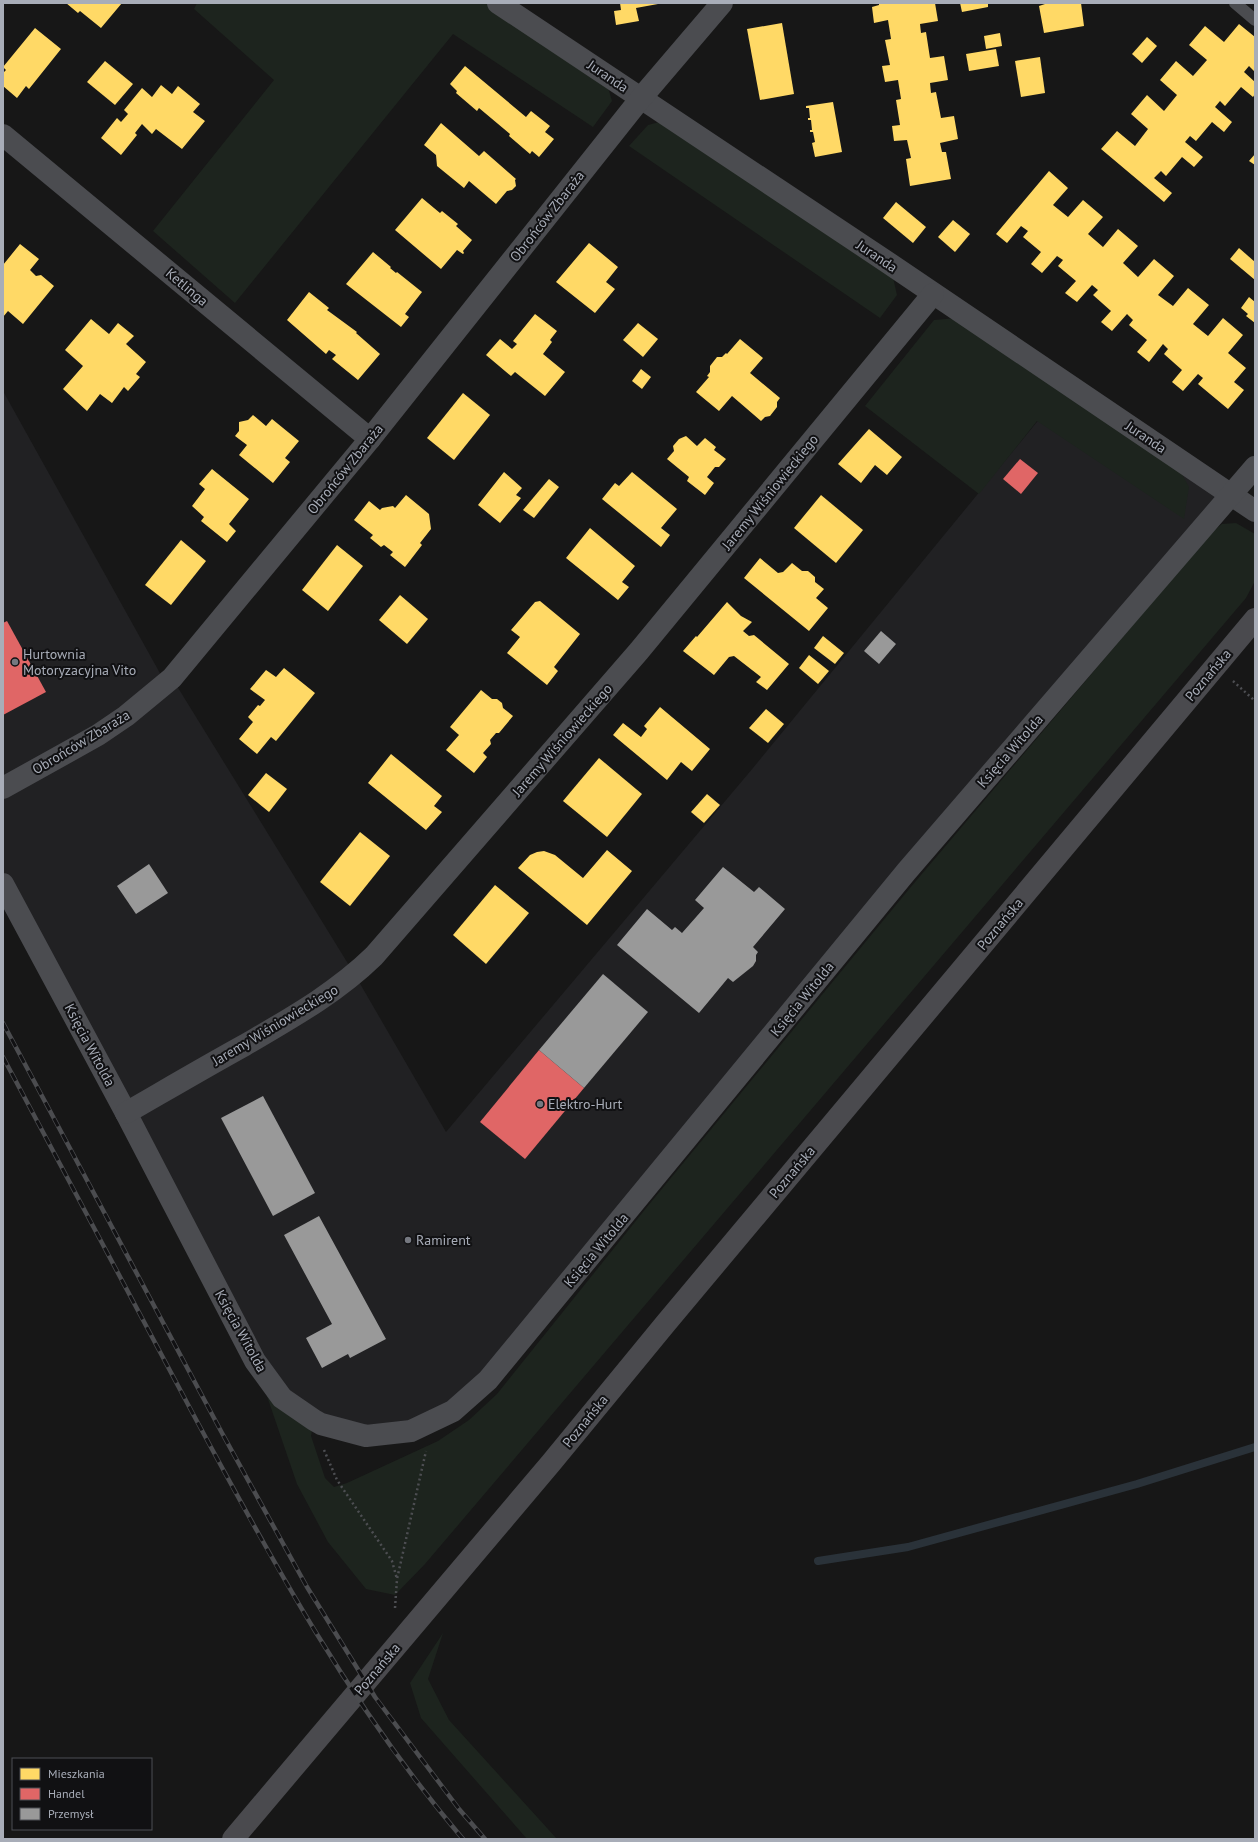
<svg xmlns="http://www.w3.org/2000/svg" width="1258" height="1842" font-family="'PT Sans',sans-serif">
  <rect width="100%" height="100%" fill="#171717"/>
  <polygon fill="#212123" points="1068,384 1231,495 453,1411 366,1436 282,1398 3,884 3,391 166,684 172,678 355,975 446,1132 753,768"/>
  <g fill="#1d241e">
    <polygon points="197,3 498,3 604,74 612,101 593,127 453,34 235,303 153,231 274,80 194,9"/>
    <polygon points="671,119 890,264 897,295 880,318 629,146 648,125"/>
    <polygon points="968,317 1171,454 1189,487 1184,519 1037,421 979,494 865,406 934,320"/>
    <polygon points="1236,523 1255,534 1255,581 1246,598 425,1564 395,1595 366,1589 328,1542 297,1484 255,1361 314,1420 311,1436 325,1478 334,1487 347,1483 438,1441 469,1420 497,1394 647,1207 910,888 1210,534 1222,524"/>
    <polygon points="443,1633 428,1679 449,1720 557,1839 527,1839 421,1718 410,1683"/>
  </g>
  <g fill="#ffd966">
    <polygon points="66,3 122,3 101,28 80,11 78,13"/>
    <polygon points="620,3 657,3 658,4 636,8 639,21 616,25 614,11 621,10"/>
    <polygon points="879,3 935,3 938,21 920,24 921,33 926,32 930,58 944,56 948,80 930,83 931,93 936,92 941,118 954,116 958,139 940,143 942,152 946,152 951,179 910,186 906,159 911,158 907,140 894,141 892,126 900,125 896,100 901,99 898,80 885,82 882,66 890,65 885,40 891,39 888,20 874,23 872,7 879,5"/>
    <polygon points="960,3 988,3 988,7 962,12"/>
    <polygon points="1045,3 1081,3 1084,26 1044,33 1039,6 1045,4"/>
    <polygon points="782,23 794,94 760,100 747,29"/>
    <polygon points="1239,24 1255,37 1255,72 1249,66 1244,72 1255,82 1255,94 1253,97 1241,87 1225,106 1220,101 1215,107 1232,122 1224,132 1212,122 1196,141 1190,136 1185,142 1203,157 1194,167 1182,157 1166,176 1161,171 1154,178 1172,193 1164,202 1101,149 1117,131 1135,146 1148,129 1131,114 1147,95 1164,111 1177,95 1160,80 1176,61 1193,76 1207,60 1189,45 1205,26 1224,42"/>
    <polygon points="35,28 61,49 29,89 26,86 17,98 3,86 3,73 6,70 3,67"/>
    <polygon points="1000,33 1002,46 986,49 984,36"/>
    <polygon points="1147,37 1157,46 1142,63 1132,54"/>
    <polygon points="996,49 999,66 969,71 966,54"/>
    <polygon points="1040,57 1045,93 1021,97 1015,61"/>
    <polygon points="105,61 133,84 115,105 87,82"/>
    <polygon points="465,66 526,117 531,111 550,126 545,132 554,139 539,157 532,151 530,154 509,136 510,134 479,108 477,111 456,93 457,91 450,84"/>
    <polygon points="161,85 172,94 178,86 200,104 193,112 205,121 182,149 156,129 152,134 142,124 135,133 137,135 121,155 101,138 117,118 121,122 128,114 124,110 142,88 152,97"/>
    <polygon points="833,102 842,152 815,157 812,143 815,142 813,132 810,132 810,130 812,130 811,120 808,120 808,118 810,118 809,108 806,108 806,106"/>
    <polygon points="441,123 479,156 484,151 516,179 515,180 516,186 512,190 507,191 496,204 469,181 464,188 437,166 436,155 424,145"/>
    <polygon points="1255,154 1255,165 1249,161"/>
    <polygon points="1049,171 1068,188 1053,205 1068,217 1083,200 1103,217 1088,234 1103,247 1118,229 1138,246 1123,263 1138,277 1154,259 1174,276 1158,295 1173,306 1188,288 1209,305 1193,324 1208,336 1223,318 1243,335 1228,353 1246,368 1234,382 1244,390 1228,409 1198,384 1203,378 1198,374 1183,391 1172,382 1182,370 1164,354 1168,349 1163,344 1149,362 1137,352 1147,340 1129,325 1133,320 1127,314 1112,331 1101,322 1111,311 1093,295 1098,290 1092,285 1077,302 1065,293 1076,281 1058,266 1063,260 1057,256 1042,273 1031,264 1041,252 1023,237 1028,231 1021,226 1007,243 996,234"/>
    <polygon points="422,198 440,213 442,211 458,224 456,226 472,240 463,251 464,253 463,254 457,250 441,269 395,230"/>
    <polygon points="896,202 926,227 913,243 883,218"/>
    <polygon points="953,220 970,234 955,252 938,237"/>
    <polygon points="589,243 618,267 606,282 615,289 595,313 556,282"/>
    <polygon points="20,244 39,259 30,270 36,276 41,275 54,286 23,324 8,311 3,317 3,265"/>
    <polygon points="1239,248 1255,262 1255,280 1230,259"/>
    <polygon points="373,252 391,267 390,268 396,273 397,272 422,292 405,314 409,317 401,327 346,284"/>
    <polygon points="309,292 329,308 327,310 357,332 356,333 380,354 358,380 332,359 336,355 329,350 326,354 287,320"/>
    <polygon points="1249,297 1255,302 1255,323 1246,316 1248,314 1241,308"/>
    <polygon points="535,314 557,331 550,340 552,342 543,354 565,372 545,396 515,372 511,376 486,355 500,339 512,349 517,344 513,341"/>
    <polygon points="91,319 109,334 118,323 134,336 126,344 146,362 136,374 140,377 128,391 124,387 112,403 100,394 87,411 63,389 83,366 65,350"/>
    <polygon points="638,323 658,339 643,357 623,340"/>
    <polygon points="740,339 763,358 750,373 780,398 777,402 777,407 770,416 765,417 761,421 732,396 719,411 696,392 709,377 707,376 710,372 710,366 717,357 722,357 726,353 727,354"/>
    <polygon points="641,369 651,377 642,389 632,381"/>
    <polygon points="463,393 490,415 454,460 427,438"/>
    <polygon points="253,415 266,426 272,419 299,441 285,458 290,462 273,483 239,455 247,445 235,436 239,431 239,422 248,420"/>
    <polygon points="869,429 902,457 887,475 875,465 861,483 838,464"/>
    <polygon points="686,436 697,446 705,438 716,447 714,450 726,459 719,467 715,467 707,477 714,483 705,495 687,481 689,477 667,459 674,451 673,446 679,439"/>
    <polygon points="212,469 249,499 229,524 236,531 227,542 201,521 204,517 192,506 205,489 199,484"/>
    <polygon points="504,472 522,488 516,495 521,498 500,523 478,505"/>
    <polygon points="632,472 677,509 661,528 670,535 661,547 602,499 615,483 619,486"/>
    <polygon points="549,479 559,487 534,518 523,510"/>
    <polygon points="406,495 429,514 431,529 420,543 422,545 405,567 390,555 393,552 384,545 381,547 370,538 373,535 354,520 369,501 380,510 382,508 393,506 395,508"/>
    <polygon points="821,495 863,530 836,563 794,528"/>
    <polygon points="590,528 635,566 622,582 629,587 618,600 566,558"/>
    <polygon points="181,540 206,561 171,605 145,585"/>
    <polygon points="337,545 363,566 328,611 302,590"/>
    <polygon points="760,558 778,573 783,572 792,563 802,571 808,571 815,577 815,582 824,589 816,598 828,608 809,631 744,578"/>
    <polygon points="400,595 428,619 407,644 379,620"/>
    <polygon points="540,601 580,634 554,667 558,671 547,685 507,653 520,637 511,630 535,602"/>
    <polygon points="727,602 741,616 752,622 743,631 749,636 754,635 789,664 767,690 756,682 761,677 734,656 729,657 714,675 683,651 696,636 697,637"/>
    <polygon points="823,636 844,653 835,664 814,648"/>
    <polygon points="809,655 829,671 818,684 799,668"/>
    <polygon points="284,668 315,693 276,741 271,737 257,754 239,739 253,722 248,717 258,705 260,706 265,700 250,689 266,670 276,677"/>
    <polygon points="481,690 492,699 497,699 502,703 503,708 513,716 499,733 496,733 490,740 491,744 483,753 487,757 474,773 446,750 459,735 450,727"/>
    <polygon points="660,707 710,749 692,771 681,762 667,780 613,735 623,723 641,737 647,729 644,726"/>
    <polygon points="766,709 784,724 768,743 749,728"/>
    <polygon points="391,754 442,796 434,806 442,812 426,830 368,783"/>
    <polygon points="599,758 642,794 607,837 563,801"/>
    <polygon points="266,773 287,789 269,812 248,795"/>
    <polygon points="707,794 720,805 704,823 691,812"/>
    <polygon points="360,832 390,856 350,906 320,882"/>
    <polygon points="607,850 632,871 587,925 518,868 530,855 537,852 544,851 555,855 583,878"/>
    <polygon points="495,885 529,913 486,964 453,935"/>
  </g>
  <g fill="#e06666">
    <polygon points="1020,459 1038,473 1021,494 1003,479"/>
    <polygon points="7,621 46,692 3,715 3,623"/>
    <polygon points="539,1050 584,1088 525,1159 480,1122"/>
  </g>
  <g fill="#999">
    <polygon points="881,631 896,644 879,664 864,651"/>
    <polygon points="149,864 168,893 136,914 117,886"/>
    <polygon points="723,867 754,892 759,887 785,909 753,947 758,952 756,955 756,961 753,966 733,982 728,978 699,1013 617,945 647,909 672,930 675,927 682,933 704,908 695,900"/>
    <polygon points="603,974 648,1012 584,1088 539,1050"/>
    <polygon points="263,1096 315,1193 273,1216 221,1118"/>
    <polygon points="319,1216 386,1339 350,1358 348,1354 322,1368 306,1338 332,1324 284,1235"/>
  </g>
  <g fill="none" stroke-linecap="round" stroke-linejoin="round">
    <polyline stroke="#2a3239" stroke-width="8" points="818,1561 908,1547 1137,1484 1255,1447"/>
    <g stroke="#4d4e52" stroke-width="2.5" stroke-dasharray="2 3" stroke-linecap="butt">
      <polyline points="1233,681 1255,701"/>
      <polyline points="324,1450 337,1480 392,1561 397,1579"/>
      <polyline points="395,1608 397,1579 426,1451"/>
    </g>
    <polyline stroke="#4b4c50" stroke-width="12" points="1235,3 1255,20"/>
    <g stroke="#4b4c50" stroke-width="22">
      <polyline points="498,3 890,264 1255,511"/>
      <polyline points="3,135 370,439"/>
      <polyline points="3,788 98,735 126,716 172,678 370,439 641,98 722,3"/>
      <polyline points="3,884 126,1113 255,1361 282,1398 314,1420 321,1424 366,1436 411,1431 453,1411 488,1380 906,872 1255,467"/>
      <path d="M126 1113C166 1090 205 1067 245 1045 291 1018 336 993 374 956L639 651 933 294"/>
    </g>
    <polyline stroke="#4a4a4e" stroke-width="22" points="233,1839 551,1463 666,1323 1255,619"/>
    <g stroke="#4b4c4f" stroke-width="4.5">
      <g id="rail">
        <polyline points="3,1023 222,1433 307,1587 375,1697 459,1809 485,1839"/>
        <path d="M3 1057C66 1175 129 1294 192 1412 272 1561 353 1710 463 1839"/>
      </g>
    </g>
    <use href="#rail" stroke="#111113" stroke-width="3" stroke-dasharray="9" stroke-linecap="butt"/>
  </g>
  <g fill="#757880" stroke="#111113" stroke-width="1.5">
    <circle cx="15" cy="662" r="4"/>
    <circle cx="540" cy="1104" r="4"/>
    <circle cx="408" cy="1240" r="4"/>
  </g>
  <g text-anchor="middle" stroke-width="4" stroke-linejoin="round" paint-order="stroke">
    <g font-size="14" fill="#a8adb8" stroke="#111113">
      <text transform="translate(608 76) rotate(34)" y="5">Juranda</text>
      <text transform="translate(547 216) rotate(-52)" y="5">Obrońców Zbaraża</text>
      <text transform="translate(877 256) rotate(34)" y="5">Juranda</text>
      <text transform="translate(187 287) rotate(40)" y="5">Ketlinga</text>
      <text transform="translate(1146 437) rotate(34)" y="5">Juranda</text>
      <text transform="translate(345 469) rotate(-51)" y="5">Obrońców Zbaraża</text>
      <text transform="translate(770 492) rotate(-51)" y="5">Jaremy Wiśniowieckiego</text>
      <text transform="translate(1208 675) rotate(-50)" y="5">Poznańska</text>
      <text transform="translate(562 740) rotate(-49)" y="5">Jaremy Wiśniowieckiego</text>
      <text transform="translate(81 742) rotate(-31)" y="5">Obrońców Zbaraża</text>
      <text transform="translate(1010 751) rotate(-49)" y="5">Księcia Witolda</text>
      <text transform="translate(1000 924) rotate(-50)" y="5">Poznańska</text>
      <text transform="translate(802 999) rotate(-51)" y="5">Księcia Witolda</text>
      <text transform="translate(275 1025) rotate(-31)" y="5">Jaremy Wiśniowieckiego</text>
      <text transform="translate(90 1045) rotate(62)" y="5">Księcia Witolda</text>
      <text transform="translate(792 1172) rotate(-50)" y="5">Poznańska</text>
      <text transform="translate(596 1250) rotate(-50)" y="5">Księcia Witolda</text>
      <text transform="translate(241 1331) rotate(61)" y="5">Księcia Witolda</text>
      <text transform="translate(585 1421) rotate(-51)" y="5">Poznańska</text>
      <text transform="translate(377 1669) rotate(-50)" y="5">Poznańska</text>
    </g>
    <g font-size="14" fill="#a8adb8" stroke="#111113" text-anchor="start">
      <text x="23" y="659">Hurtownia<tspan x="23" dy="16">Motoryzacyjna Vito</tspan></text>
      <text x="548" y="1109">Elektro-Hurt</text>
      <text x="416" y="1245">Ramirent</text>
    </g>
  </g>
  <rect width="1258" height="1842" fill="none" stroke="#a8adb8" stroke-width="8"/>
  <rect x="12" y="1758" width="140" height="72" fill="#111113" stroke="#4d4f55"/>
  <rect x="20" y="1768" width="20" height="12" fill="#ffd966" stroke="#4d4f55"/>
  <text x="48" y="1778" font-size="12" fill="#a8adb8">Mieszkania</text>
  <rect x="20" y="1788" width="20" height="12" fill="#e06666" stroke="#4d4f55"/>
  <text x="48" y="1798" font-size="12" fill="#a8adb8">Handel</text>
  <rect x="20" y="1808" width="20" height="12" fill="#999999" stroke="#4d4f55"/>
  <text x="48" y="1818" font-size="12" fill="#a8adb8">Przemysł</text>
</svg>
